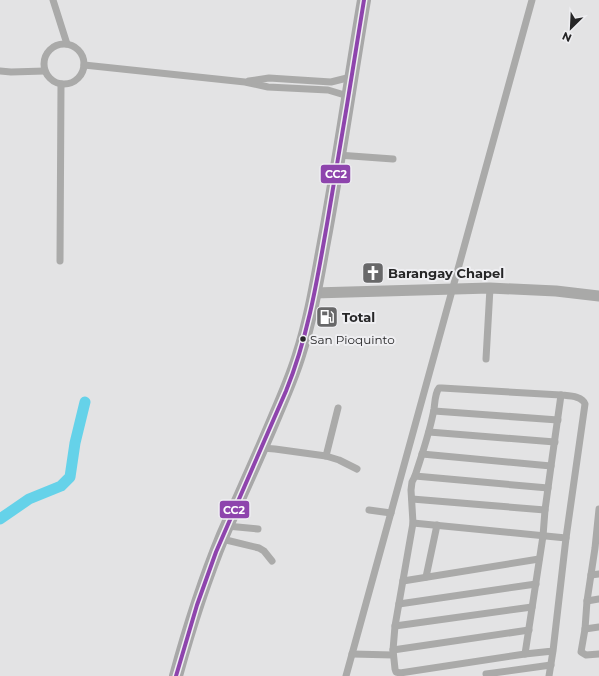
<svg xmlns="http://www.w3.org/2000/svg" width="599" height="676" font-family="Montserrat,sans-serif">
  <rect width="100%" height="100%" fill="#e3e3e4"/>
  <g fill="none" stroke-linecap="round" stroke-linejoin="round">
    <polyline stroke="#65d2e9" stroke-width="11" points="0,519 29,499 61,486 70,477 75,443 85,402"/>
    <g stroke="#aaaaa9" stroke-width="7">
      <polyline points="53,0 67,44"/>
      <circle cx="64" cy="64" r="20"/>
      <polyline points="84,65 245,82 268,87 328,90 348,96"/>
      <polyline points="0,71 11,72 45,71"/>
      <polyline points="249,81 269,78 331,82 351,77"/>
      <polyline points="338,155 393,159"/>
      <polyline points="60,261 61,84"/>
      <polyline points="486,359 490,288"/>
      <polyline points="434,411 558,420"/>
      <polyline points="429,432 555,442"/>
      <polyline points="262,448 275,449 326,456 339,460 357,469"/>
      <polyline points="422,454 551,466"/>
      <polyline points="326,456 338,408"/>
      <polyline points="415,476 548,488"/>
      <polyline points="412,499 545,510"/>
      <polyline points="599,509 595,548 587,601 585,629 581,652 586,655 599,654"/>
      <polyline points="369,510 391,513"/>
      <polyline points="413,523 566,538"/>
      <polyline points="227,526 258,529"/>
      <polyline points="222,539 259,548 264,551 272,561"/>
      <polyline points="591,575 599,574"/>
      <polyline points="426,577 437,525"/>
      <polyline points="403,581 539,559"/>
      <polyline points="587,601 599,599"/>
      <polyline points="399,604 536,584"/>
      <polyline points="395,626 532,607"/>
      <polyline points="585,629 599,627"/>
      <polyline points="393,650 529,630"/>
      <polyline points="352,654 393,655"/>
      <polyline points="525,654 543,536 545,510 551,466 561,395"/>
      <polyline points="486,674 551,665"/>
      <polyline points="346,676 532,0"/>
      <path d="M549 676 553 651 566 538 585 404C582 396 570 396 561 395L442 388H439C435 393 435 402 434 409 430 432 422 454 415 476L412 482 411 490 413 523 395 626 393 650 395 669 396 672 400 673 525 654 553 651"/>
    </g>
    <polyline stroke="#a9a9a8" stroke-width="11" points="314,293 490,288 556,291 599,296"/>
    <path stroke="#a8a8a8" stroke-width="14" d="M176 676C189 628 204 581 223 535 241 494 260 453 277 412 285 393 293 375 299 355 312 315 318 273 326 231 340 154 351 77 364 0"/>
    <g stroke="#efeff2" stroke-width="7">
      <path id="bus-1" d="M176 676 197 605 216 552 286 391C308 337 317 281 327 224 340 149 352 75 364 0"/>
    </g>
    <use href="#bus-1" stroke="#8e44ad" stroke-width="4"/>
  </g>
  <defs>
    <g id="church-square" transform="scale(1.15)"><rect x="-9" y="-9" width="18" height="18" rx="4" fill="#686869" stroke="#efeff2"/><path d="M-1.2-6h2.4v3.5h3.3v2.4h-3.3V6h-2.4V-.1h-3.3v-2.4h3.3Z" fill="#fff"/></g>
    <g id="fuel-square" transform="scale(1.15)"><rect x="-9" y="-9" width="18" height="18" rx="4" fill="#686869" stroke="#efeff2"/><path d="M-5.5-6h7V0h2V4h1.3V-2.5L3-4.5l.8-.8L6-3V5H2.5V1h-1V6h-7ZM-4.2-4.7v3.2H.2V-4.7Z" fill="#fff"/></g>
  </defs>
  <g fill-rule="evenodd">
    <use href="#church-square" x="373" y="273"/>
    <use href="#fuel-square" x="327" y="317"/>
  </g>
  <circle fill="#262627" stroke="#efeff2" stroke-width="1.5" cx="303" cy="339" r="3.5"/>
  <g text-anchor="middle" stroke-width="4" stroke-linejoin="round" paint-order="stroke">
    <g font-size="12" fill="#262627" stroke="#efeff2" text-anchor="start">
      <text x="310" y="344">San Pioquinto</text>
    </g>
    <g font-size="13" font-weight="bold" fill="#262627" stroke="#efeff2" text-anchor="start">
      <text x="388" y="278">Barangay Chapel</text>
      <text x="342" y="322">Total</text>
    </g>
  </g>
  <g stroke="#efeff2" stroke-width="1.5">
    <rect x="320" y="164" width="31" height="20" rx="4" fill="#8e44ad"/>
    <rect x="219" y="500" width="31" height="19" rx="4" fill="#8e44ad"/>
  </g>
  <g font-size="11" text-anchor="middle" font-weight="bold" fill="#fff">
    <text x="336" y="178">CC2</text>
    <text x="234" y="514">CC2</text>
  </g>
  <g transform="translate(571 28) rotate(204)" stroke="#efeff2" stroke-width="3" paint-order="stroke">
  <path d="M0-3L7 15L0 10L-7 15Z" fill="#262627"/>
  <text y="-6" font-size="11" font-weight="bold" text-anchor="middle" fill="#262627">N</text>
  </g>
</svg>
